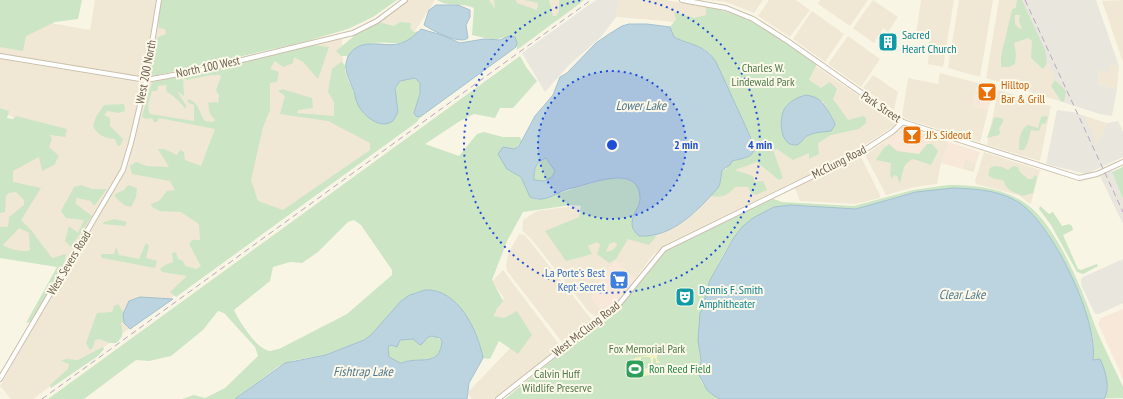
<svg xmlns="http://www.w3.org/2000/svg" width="1123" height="399" font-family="'PT Sans Narrow',sans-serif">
  <rect width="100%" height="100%" fill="#f9f5e5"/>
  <g fill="#f0e8d4">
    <polygon points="95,0 157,0 144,74 142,77 139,78 0,54 0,14 90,30"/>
    <polygon points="406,0 435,0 415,31 388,40 376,23"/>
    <polygon points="473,0 582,0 581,3 557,21 487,15"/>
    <polygon points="619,0 665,0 711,7 704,27 666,21 616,17"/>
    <polygon points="709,0 763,0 754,13 726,2"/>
    <polygon points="769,0 796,0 810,10 790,37 758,16"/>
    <polygon points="820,0 868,0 850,26 818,4"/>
    <polygon points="873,0 898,17 888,32 883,28 874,43 853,28"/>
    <polygon points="921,0 954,0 943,67 928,64 930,37 916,34"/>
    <polygon points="959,0 993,0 980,77 948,68"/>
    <polygon points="999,0 1019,0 1064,98 1062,102 986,78"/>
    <polygon points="1123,0 1123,62 1102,1"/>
    <polygon points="812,11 844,34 825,62 793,39"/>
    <polygon points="158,17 178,21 173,48 154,45"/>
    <polygon points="848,36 880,59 861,87 828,64"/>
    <polygon points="342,38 344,74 380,145 33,399 11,399 0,386 128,165 147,84 151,81 252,61"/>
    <polygon points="0,59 137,82 141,86 127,155 111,188 64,267 3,248 0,243 0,184 41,127 10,116 0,115"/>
    <polygon points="1110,65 1119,66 1117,89 1098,84 1099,70"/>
    <polygon points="816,66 898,123 853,153 666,244 652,256 635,279 616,261 604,273 597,292 591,298 603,313 597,318 589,312 532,240 522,230 523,220 537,211 574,206 602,237 646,236 671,229 695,213 710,196"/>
    <polygon points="940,73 978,83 972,106 988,110 980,142 906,119 902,116 908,78 938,84"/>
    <polygon points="873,75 898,92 894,110 863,88"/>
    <polygon points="998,90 1051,106 1040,161 987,145"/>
    <polygon points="1085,116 1107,123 1098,146"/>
    <polygon points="931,136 949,142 941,163 937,184 915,187 886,195 865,155 884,142 896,154 925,154"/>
    <polygon points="984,152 1040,170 1031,203 1029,203 1018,195 976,184 975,181"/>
    <polygon points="861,157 880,195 880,198 855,204 800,201 795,188"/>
    <polygon points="965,159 976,163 974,172 962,169"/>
    <polygon points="519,234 525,235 592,320 592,323 568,342 562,342 507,271 506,266 508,254"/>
    <polygon points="503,270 561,347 494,399 472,399 467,393 514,344 491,309 504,298 492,281"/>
  </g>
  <g fill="#f8e8da">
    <polygon points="978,83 994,88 988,110 972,106"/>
    <polygon points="903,127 931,136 924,157 896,154 884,142"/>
    <polygon points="949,142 980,152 976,163 965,159 962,169 941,163"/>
    <polygon points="616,261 635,279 621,298 603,313 591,299 597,292 604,273"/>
    <polygon points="1123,309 1123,379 1098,323 1101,318"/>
  </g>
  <g fill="#e9e6de">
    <polygon points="596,0 619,0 616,17 601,37 568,66 545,92 522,53"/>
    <polygon points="1019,0 1096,0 1119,66 1110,65 1108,72 1099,70 1098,84 1117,89 1112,116 1100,114 1062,102 1064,98"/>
    <polygon points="1057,110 1073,112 1085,116 1098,145 1107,123 1118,121 1123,132 1123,157 1086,174 1046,164"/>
    <polygon points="1112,170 1123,199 1123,224 1100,176"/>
    <polygon points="1123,259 1123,303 1099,314 1095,314 1081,285 1081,280 1083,277"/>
  </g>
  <g fill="#cce5c5" fill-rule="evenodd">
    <polygon points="0,0 82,0 78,19 55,22 26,36 23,51 0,47"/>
    <polygon points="162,0 397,0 373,17 348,29 300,43 153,76 149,74 155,42 158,37 166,34 165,29 159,28 158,17"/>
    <path d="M437 0H489L495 9 494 0H516L517 3 537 10 538 3 524 0H549L553 16H556L559 11V0H584L517 50V43L515 37 509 36 494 40 472 35 474 8C461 2 450 8 437 0Z"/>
    <path d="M1017 0H1022L1045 50 1047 63 1043 69 1031 58 1032 41 1028 38 1014 43 1016 54 1015 64 1009 67H1001V56L1012 10 1016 7ZM1015 15H1020L1019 21 1022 29 1019 28 1015 24Z"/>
    <path d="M706 7C752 14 779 39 817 64L809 80 821 88 830 82 837 89 833 99 848 120 863 116 866 118V123L859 129 831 135 818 143 819 154 809 159V153L793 160 777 149 773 150 783 178 779 180 757 162 735 170 753 176 755 182 763 181 767 190 756 195 751 193 748 187H735C727 196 722 198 710 196L720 183 722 170 726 169 732 161 747 158 753 141 710 54 704 49 674 37 670 27 676 19 674 12 694 18 706 15ZM823 101 836 123 818 132 810 134 801 142 790 144 781 128 783 112Z"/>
    <path d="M377 22 394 26 400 22 411 23 410 28 414 32 419 31C402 50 392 40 372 43 364 44 351 52 347 60V56H341L336 51 353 37 352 35Z"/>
    <path d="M313 45 329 47 318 79 303 62 294 57 293 63 283 67 275 61 270 69 279 72 277 82 270 83V110L263 127 251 180 258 201 283 210 370 150V143L328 121 280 114 285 96 278 91 282 89 312 98 313 108 298 110 297 113 334 116V102L328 92 332 69 341 62 345 65V71L358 104 398 108C396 98 391 83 404 80 409 78 413 77 418 79L421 87 414 113 420 117 417 122 176 297 170 292 187 276 162 272 160 269 165 265 173 262 172 253 176 252 178 259 183 261 185 266 197 269 201 266 189 244 192 240H200L199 224 181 212 160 211 152 207 151 204 159 201 167 191 175 190 170 181 132 174 130 166 136 162 147 166 169 167 158 149H164L177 155 180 150 184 152 185 160 201 166 215 129 159 118 157 122H154L152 118 146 119 142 117 150 87 153 82ZM211 75H220L221 77 216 90 219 95 218 104 216 102 208 103 210 114 215 120 213 122 205 121C199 113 200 104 189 99L187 102 194 105V121L150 114C146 106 150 98 152 91H157L158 86 167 85 166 88 167 92C172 94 181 103 185 108L187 107 177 91 184 96 183 78 187 80Z"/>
    <path d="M520 56 526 67 537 81 513 108H500L495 118 474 114 460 121 425 144 459 156 477 134 484 132 503 137H520L522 142 514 149 507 169 521 177 530 197 537 200 602 180C619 176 644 177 639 202 638 210 633 216 632 223L646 236 654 234 656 237 649 245 628 239 616 259 609 263 597 254 600 245 597 242 588 246 592 254 566 261 545 231 579 217 581 206 571 205 523 212 507 241 492 280 503 301 496 310 494 316 504 318 517 311 532 335 518 354 499 341 490 359 483 358 478 339 417 292 401 301 371 335 364 340 326 355 295 360 279 366 235 399H182L194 395 205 398 225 388 258 356 255 347 224 313 218 311 203 330 171 356 149 361 136 360 84 399H48ZM354 220 361 225 392 270V275L347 314 279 349C277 349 272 351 270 351 257 350 239 321 234 310L270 281 273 267 290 262 302 263 318 252 348 222ZM614 242 617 244C615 250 611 251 606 252L609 244Z"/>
    <polygon points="1055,80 1066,91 1064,102 1061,101 1051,86"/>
    <path d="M124 104 125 111 119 113 107 111 104 115 110 118V126L123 139 120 146 117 145 115 139C105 138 98 136 93 126L96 117 104 105Z"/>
    <path d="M0 108 9 111 7 118 13 119 16 116 67 129 65 137 50 135 52 139 49 147 59 156 54 165 42 171 39 157 13 171V182L41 188 21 220 31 230 52 258 66 254C64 275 41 304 30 322L26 323 57 267 0 258V227H8L9 217 24 205V200L16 192 9 193 6 196 5 212 0 213ZM19 228 29 233 30 250C24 253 8 249 3 245Z"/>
    <path d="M1045 116 1048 117 1045 124 1042 123 1039 131 1031 130 1028 142 1024 150H1019C1019 141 1019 130 1028 125L1038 128 1041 117Z"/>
    <polygon points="997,117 1003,119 1003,122 999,128 1000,132 999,135 987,138 994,118"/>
    <path d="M889 144 897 151 919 154 927 144H932L938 151 931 165 913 159C902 164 903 172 900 184L897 176 894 175 892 179 890 175 891 163 876 160 883 149Z"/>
    <path d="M546 158 555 171 552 177 544 181H534C535 170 535 163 546 158Z"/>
    <path d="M994 166 1002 167 1008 170 1013 166 1018 167 1020 172 1028 179H1032L1035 175 1037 177 1033 193 1023 196C1014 192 1006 191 1004 181L992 178 988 175 990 168Z"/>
    <polygon points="1123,167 1123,199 1112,172"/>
    <polygon points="81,185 92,189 107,189 94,206 91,201 76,198 76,204 92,216 71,247 65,241 69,226 78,233 84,220 66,218 61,211 74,187"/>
    <polygon points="128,185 137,188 136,197 131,207 124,205 115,197 115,194 124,190"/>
    <path d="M948 185C976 185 1006 188 1029 206 1058 229 1083 291 1095 326 1103 346 1114 367 1123 387V398L1084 399C1087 385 1093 369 1094 354 1096 320 1058 239 1033 215 1020 202 1005 194 987 191 959 186 921 190 893 198 881 201 869 207 856 209 827 212 793 197 766 211 720 234 693 310 700 359 701 368 698 375 702 383 707 391 713 394 720 399H505L620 305 659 256 666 251 771 198 782 202 854 206 913 190Z"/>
    <polygon points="1040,206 1049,214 1053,212 1062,226 1069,224 1072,226 1073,230 1063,235 1078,269 1081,270 1097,264 1098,266 1083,274 1077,272 1051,225 1039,209"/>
    <polygon points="114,219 127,222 125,226 103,224 104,222"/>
    <polygon points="146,243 149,246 146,258 157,261 155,268 102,258 101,254 114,254 116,247 119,255 139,259"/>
    <path d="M118 304 124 313 123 322 121 323C123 332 124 337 116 343H110L99 339 95 340 93 347 90 350 86 343 97 313 112 312 114 306Z"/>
    <path d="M436 336 442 342C439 365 425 358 409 361 406 361 403 363 400 363L389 357 388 347 391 345 397 347 400 340 413 339 422 344 428 337Z"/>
    <polygon points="103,347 104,349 98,356 51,388 50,385 68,369 69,364 61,361 66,359 78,360"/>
  </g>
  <path fill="#f4f2c3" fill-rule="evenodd" d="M643 349H654L657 353V361H659L660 363H656V359L653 358V374L644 376 639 374 633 364 634 358 649 355V353H645ZM650 357 652 367 643 369 641 368V357Z"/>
  <g fill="#bcd4e0" stroke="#a3c1d0" fill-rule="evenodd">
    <path d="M436 5H458L470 10V17L466 25 468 38C460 45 433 31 424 25L429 10Z"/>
    <path d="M629 24H647L670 27 674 37C692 46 704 44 716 62L755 147C753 159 742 158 732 161L730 165 722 170 720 183 718 188C698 210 673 238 639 236 635 232 632 229 632 223 632 215 639 208 640 200 641 165 598 181 580 186 575 188 570 188 565 190 553 195 543 203 530 197L521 177 507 169 498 154 503 147 514 149 519 146 535 116 553 95 560 77 567 73 596 43 609 34 622 26ZM546 158 555 171 552 177 544 181 534 180C534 170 535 162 546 158Z"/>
    <path d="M421 29 442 35 460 43 484 39 500 40 509 36 515 37 517 43 516 47 420 117 416 116 414 113 420 93V83L415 78 400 81 395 88 398 112 393 121C380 130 364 116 358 105 355 99 355 92 352 87 348 75 342 67 349 55 361 37 382 47 398 44 409 41 414 36 421 29Z"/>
    <path d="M806 95C820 97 823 103 830 114 832 119 835 120 835 125L831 131C824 132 815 132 809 135 803 137 801 146 794 145 779 144 779 117 785 108 790 101 798 97 806 95Z"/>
    <path d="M953 188C976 189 1001 190 1021 204 1053 226 1099 321 1093 360L1100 359C1105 370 1111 387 1104 399H720L713 395 707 390 699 375 701 361 698 340 700 313 704 306 706 290H708L709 282 733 239 742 227 753 218 774 207 790 205 856 209 916 192Z"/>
    <path d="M425 290C458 288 478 331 483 358L469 383 467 399H235L285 363 326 355 364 340 371 335 401 301 410 295ZM432 336 440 338 442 342C439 365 425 358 409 361 406 361 403 363 400 363L389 357 388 347 391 345 397 347 400 340 413 339 420 345 422 344 428 337Z"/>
    <polygon points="140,297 173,299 130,329 124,323 123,314 129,301"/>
  </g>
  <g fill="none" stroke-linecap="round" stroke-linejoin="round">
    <g stroke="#cbbfab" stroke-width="6">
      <g id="secondary">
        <polyline points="682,0 726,8 753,19 789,42 903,122 1079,178 1097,174 1123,162"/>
        <polyline points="0,56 146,80 201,70 353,33 377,21 405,0"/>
        <polyline points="0,379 123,170 131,143 146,80 159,0"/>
        <polyline points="498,399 620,303 664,249 860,153 892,132 903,122"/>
      </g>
    </g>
    <use href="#secondary" stroke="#fff" stroke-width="4"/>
    <g stroke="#b9a5c1" stroke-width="1" stroke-dasharray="6 4" stroke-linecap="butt">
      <polyline points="1025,0 1123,212"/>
      <polyline points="42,399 591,0"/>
    </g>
  </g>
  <circle cx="612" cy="145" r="74" fill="#1d4ed8" fill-opacity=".12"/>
  <g fill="none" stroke="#1d4ed8" stroke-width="2" stroke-dasharray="2 4">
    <circle cx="612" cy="145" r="74"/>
    <path d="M643 0A148 148 0 1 1 581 0"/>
  </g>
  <defs>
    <g id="building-square" transform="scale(1)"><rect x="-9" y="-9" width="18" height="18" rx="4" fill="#0f9aa8" stroke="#fcf9ea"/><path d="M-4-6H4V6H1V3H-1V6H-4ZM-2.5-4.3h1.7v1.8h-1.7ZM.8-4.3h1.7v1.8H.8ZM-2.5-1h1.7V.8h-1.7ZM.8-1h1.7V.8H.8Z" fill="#fff"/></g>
    <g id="bar-square" transform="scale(1)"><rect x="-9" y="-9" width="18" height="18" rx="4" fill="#e8710a" stroke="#fcf9ea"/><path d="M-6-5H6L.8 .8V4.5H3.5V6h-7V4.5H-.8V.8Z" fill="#fff"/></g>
    <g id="supermarket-square" transform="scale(1)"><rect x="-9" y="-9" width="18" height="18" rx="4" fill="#3f7fe0" stroke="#fcf9ea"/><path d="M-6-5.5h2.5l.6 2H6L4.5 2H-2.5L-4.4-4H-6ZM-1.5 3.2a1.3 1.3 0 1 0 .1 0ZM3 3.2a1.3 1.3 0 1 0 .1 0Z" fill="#fff"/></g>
    <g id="theatre-square" transform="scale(1)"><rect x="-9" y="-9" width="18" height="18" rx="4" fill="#0f9aa8" stroke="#fcf9ea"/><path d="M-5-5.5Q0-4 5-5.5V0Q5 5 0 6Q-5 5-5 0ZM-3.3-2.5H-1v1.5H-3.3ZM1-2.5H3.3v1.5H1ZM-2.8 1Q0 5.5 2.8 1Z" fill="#fff"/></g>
    <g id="stadium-square" transform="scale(1)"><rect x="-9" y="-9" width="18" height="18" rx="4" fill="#2e9e5b" stroke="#fcf9ea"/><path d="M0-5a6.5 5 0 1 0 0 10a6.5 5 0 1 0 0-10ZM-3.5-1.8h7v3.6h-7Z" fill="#fff"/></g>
  </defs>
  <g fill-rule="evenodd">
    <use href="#building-square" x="888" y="42"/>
    <use href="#bar-square" x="987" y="92"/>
    <use href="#bar-square" x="912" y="135"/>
    <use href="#supermarket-square" x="619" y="280"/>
    <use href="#theatre-square" x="685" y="297"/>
    <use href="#stadium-square" x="635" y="369"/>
  </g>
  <g text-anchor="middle" stroke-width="4" stroke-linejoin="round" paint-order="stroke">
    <g font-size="12" fill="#0d838f" stroke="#fcf9ea" text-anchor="start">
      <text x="902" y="39">Sacred<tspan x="902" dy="14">Heart Church</tspan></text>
      <text x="699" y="294">Dennis F. Smith<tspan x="699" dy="14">Amphitheater</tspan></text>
    </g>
    <g font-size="12" fill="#6e5f4d" stroke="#fcf9ea">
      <text transform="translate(208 67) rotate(-12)" y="4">North 100 West</text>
      <text transform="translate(146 72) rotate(-79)" y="4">West 200 North</text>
      <text transform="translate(881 107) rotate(34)" y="4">Park Street</text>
      <text transform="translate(839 162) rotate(-27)" y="4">McClung Road</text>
      <text transform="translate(69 263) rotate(-59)" y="4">West Severs Road</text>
      <text transform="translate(586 329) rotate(-38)" y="4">West McClung Road</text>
    </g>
    <g font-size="12" fill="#4f794a" stroke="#fcf9ea">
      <text x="763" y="72">Charles W.<tspan x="763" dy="14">Lindewald Park</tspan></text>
      <text x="647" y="353">Fox Memorial Park</text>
      <text x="557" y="378">Calvin Huff<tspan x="557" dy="14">Wildlife Preserve</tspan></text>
    </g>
    <g font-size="12" fill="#c56008" stroke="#fcf9ea" text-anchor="start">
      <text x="1001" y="89">Hilltop<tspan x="1001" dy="14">Bar &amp; Grill</tspan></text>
      <text x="926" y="139">JJ's Sideout</text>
    </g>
    <g font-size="12" fill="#366cbe" stroke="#fcf9ea" text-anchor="end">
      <text x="605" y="277">La Porte's Best<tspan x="605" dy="14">Kept Secret</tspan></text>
    </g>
    <g font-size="12" fill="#27864d" stroke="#fcf9ea" text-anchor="start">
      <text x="649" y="373">Ron Reed Field</text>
    </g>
    <g font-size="13" font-style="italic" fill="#51788c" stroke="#fcf9ea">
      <text x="641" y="110">Lower Lake</text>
      <text x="962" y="299">Clear Lake</text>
      <text x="363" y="376">Fishtrap Lake</text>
    </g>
  </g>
  <circle cx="612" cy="145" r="6" fill="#1d4ed8" stroke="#fcf9ea" stroke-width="2"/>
  <g font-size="12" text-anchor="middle" font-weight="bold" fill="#1d4ed8" stroke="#fcf9ea" stroke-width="4" stroke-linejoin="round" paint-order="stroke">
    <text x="686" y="149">2 min</text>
    <text x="760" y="149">4 min</text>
  </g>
</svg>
